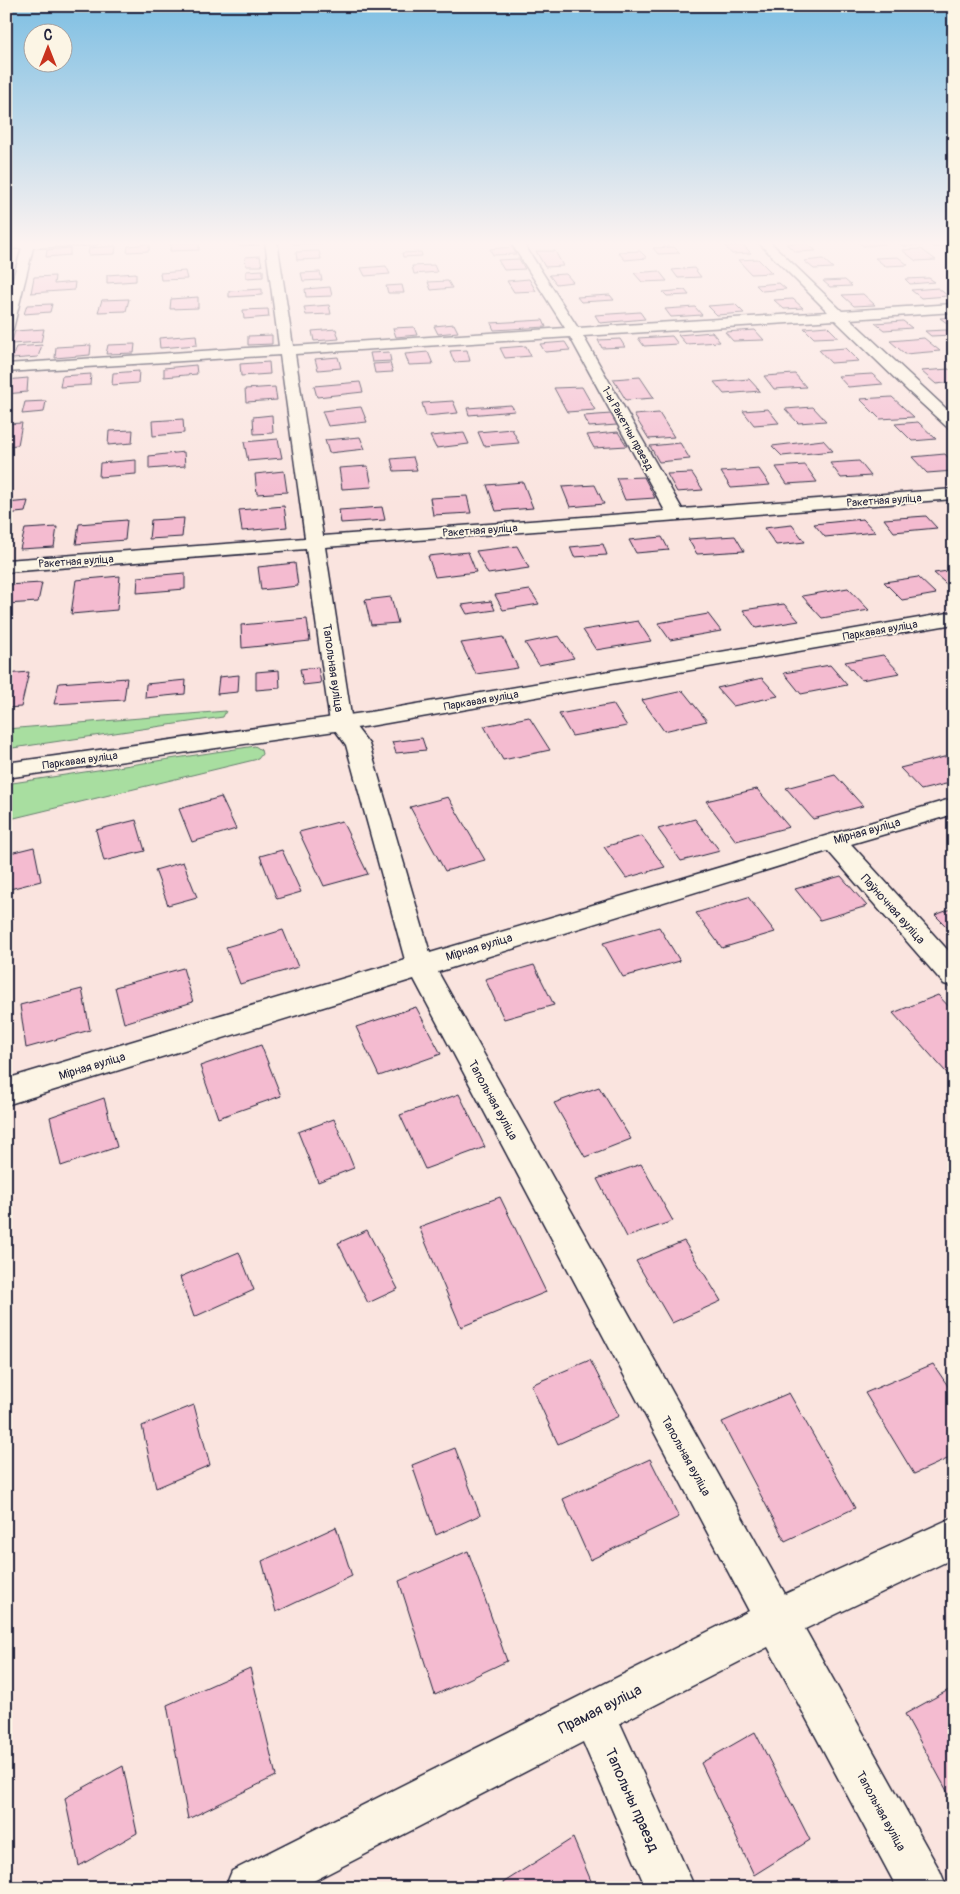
<svg xmlns="http://www.w3.org/2000/svg" width="960" height="1894" font-family="Pangolin,sans-serif">
  <rect width="100%" height="100%" fill="#fae4df"/>
  <filter id="ink" filterUnits="userSpaceOnUse"><feTurbulence type="fractalNoise" baseFrequency=".02" numOctaves="2"/><feDisplacementMap in="SourceGraphic" scale="10" xChannelSelector="R" yChannelSelector="G"/><feConvolveMatrix kernelMatrix="1 2 1 2 8 2 1 2 1" color-interpolation-filters="sRGB"/></filter>
  <g filter="url(#ink)">
    <g fill="#a8dea0" stroke="#65806e">
      <polygon points="226,711 223,717 6,749 6,729"/>
      <polygon points="255,746 261,750 262,754 258,759 6,820 6,784"/>
    </g>
    <g fill="#f4bbd0" stroke="#22223b">
      <polygon points="239,241 259,241 259,245 239,246"/>
      <polygon points="293,241 326,241 327,243 293,244"/>
      <polygon points="857,241 880,241 885,244 863,246"/>
      <polygon points="896,241 918,241 924,245 903,246"/>
      <polygon points="942,241 949,246 934,247 927,242"/>
      <polygon points="199,242 199,250 170,251 171,243"/>
      <polygon points="806,242 816,251 796,252 786,244"/>
      <polygon points="149,244 149,251 127,252 128,246"/>
      <polygon points="743,245 751,253 732,254 725,246"/>
      <polygon points="116,246 115,254 88,255 89,248"/>
      <polygon points="512,247 516,254 493,255 490,249"/>
      <polygon points="674,247 680,253 658,254 653,248"/>
      <polygon points="70,248 70,255 46,257 47,250"/>
      <polygon points="921,249 936,260 916,261 902,250"/>
      <polygon points="319,251 321,259 297,260 296,252"/>
      <polygon points="536,251 555,251 563,266 545,267"/>
      <polygon points="640,251 647,258 625,260 618,252"/>
      <polygon points="421,252 422,256 403,257 402,253"/>
      <polygon points="260,256 262,266 246,266 245,257"/>
      <polygon points="898,257 908,265 885,266 875,258"/>
      <polygon points="519,259 525,269 504,270 498,260"/>
      <polygon points="758,259 772,273 751,274 738,260"/>
      <polygon points="823,259 833,268 814,269 804,261"/>
      <polygon points="434,265 437,272 414,274 412,266"/>
      <polygon points="386,266 390,274 365,276 361,268"/>
      <polygon points="694,268 701,277 678,278 672,270"/>
      <polygon points="263,270 263,277 246,278 246,271"/>
      <polygon points="185,271 187,279 161,280 160,273"/>
      <polygon points="659,271 667,281 642,282 634,273"/>
      <polygon points="320,272 322,280 303,281 301,273"/>
      <polygon points="136,273 136,281 107,283 107,275"/>
      <polygon points="566,274 573,282 556,284 549,275"/>
      <polygon points="55,276 54,284 75,282 74,290 31,293 34,277"/>
      <polygon points="929,278 935,282 910,284 905,279"/>
      <polygon points="529,279 536,291 514,292 507,281"/>
      <polygon points="845,280 852,286 830,287 823,281"/>
      <polygon points="448,281 452,288 431,290 428,282"/>
      <polygon points="779,283 786,289 762,291 756,285"/>
      <polygon points="402,285 404,293 388,293 386,286"/>
      <polygon points="330,287 332,296 306,297 305,289"/>
      <polygon points="938,288 948,296 921,298 911,290"/>
      <polygon points="262,289 262,295 229,297 229,291"/>
      <polygon points="685,290 689,295 667,296 663,292"/>
      <polygon points="863,294 875,305 854,306 842,295"/>
      <polygon points="610,295 614,300 581,302 577,297"/>
      <polygon points="198,297 198,308 170,309 171,299"/>
      <polygon points="129,299 126,311 98,312 102,300"/>
      <polygon points="793,299 803,308 784,309 774,300"/>
      <polygon points="52,304 50,312 24,314 27,305"/>
      <polygon points="735,304 744,313 717,315 708,306"/>
      <polygon points="329,305 331,314 306,315 304,307"/>
      <polygon points="695,307 702,315 671,317 665,309"/>
      <polygon points="268,309 269,317 244,319 243,310"/>
      <polygon points="640,312 645,319 600,323 595,315"/>
      <polygon points="954,317 954,326 951,326 940,318"/>
      <polygon points="543,320 546,327 494,330 491,323"/>
      <polygon points="903,321 912,328 884,330 875,323"/>
      <polygon points="454,324 458,332 438,334 434,326"/>
      <polygon points="827,326 838,337 814,338 804,328"/>
      <polygon points="414,327 417,335 396,337 393,328"/>
      <polygon points="44,329 41,342 11,344 15,331"/>
      <polygon points="336,329 339,339 314,341 312,331"/>
      <polygon points="755,330 764,340 733,341 725,332"/>
      <polygon points="946,330 952,335 931,336 925,331"/>
      <polygon points="712,332 720,342 686,344 678,335"/>
      <polygon points="196,335 197,345 160,348 159,338"/>
      <polygon points="272,335 272,344 248,345 248,336"/>
      <polygon points="672,336 678,344 644,346 638,338"/>
      <polygon points="924,338 940,351 905,354 890,341"/>
      <polygon points="620,339 625,347 602,348 598,340"/>
      <polygon points="565,342 570,350 545,352 540,344"/>
      <polygon points="135,344 134,353 106,354 108,345"/>
      <polygon points="42,345 38,357 12,359 16,347"/>
      <polygon points="91,345 90,355 55,358 56,347"/>
      <polygon points="526,346 531,356 505,358 500,348"/>
      <polygon points="846,348 859,361 831,363 819,350"/>
      <polygon points="467,350 470,361 454,362 450,351"/>
      <polygon points="389,352 391,361 372,362 370,353"/>
      <polygon points="428,352 433,364 409,365 405,354"/>
      <polygon points="338,357 341,368 318,370 315,359"/>
      <polygon points="269,362 270,374 241,376 240,364"/>
      <polygon points="390,363 393,372 375,373 373,364"/>
      <polygon points="196,365 197,374 164,377 164,368"/>
      <polygon points="949,369 954,373 954,382 936,384 921,371"/>
      <polygon points="139,371 138,383 112,385 113,373"/>
      <polygon points="91,374 90,385 60,387 62,376"/>
      <polygon points="795,374 806,387 774,389 764,376"/>
      <polygon points="872,374 883,384 848,387 838,376"/>
      <polygon points="640,377 654,398 626,400 613,379"/>
      <polygon points="28,378 27,392 6,394 6,380"/>
      <polygon points="749,379 760,391 724,394 714,382"/>
      <polygon points="360,382 363,392 317,397 314,386"/>
      <polygon points="275,387 277,400 246,402 245,389"/>
      <polygon points="582,387 595,410 567,412 554,388"/>
      <polygon points="892,397 914,417 880,419 860,399"/>
      <polygon points="46,401 44,412 22,414 25,402"/>
      <polygon points="453,401 458,413 426,416 422,403"/>
      <polygon points="511,405 515,411 469,415 467,408"/>
      <polygon points="361,407 367,422 328,426 322,411"/>
      <polygon points="813,407 826,421 798,423 785,409"/>
      <polygon points="768,409 779,423 754,425 743,411"/>
      <polygon points="659,413 674,437 649,439 634,415"/>
      <polygon points="611,414 617,425 589,427 584,416"/>
      <polygon points="272,415 273,433 254,434 253,417"/>
      <polygon points="183,419 184,433 153,436 152,421"/>
      <polygon points="918,422 936,439 912,441 895,424"/>
      <polygon points="22,423 18,445 6,446 6,424"/>
      <polygon points="512,429 519,443 484,446 478,432"/>
      <polygon points="133,430 132,443 108,445 109,431"/>
      <polygon points="618,432 627,446 594,448 587,435"/>
      <polygon points="464,433 469,444 436,448 430,436"/>
      <polygon points="360,437 365,449 329,453 325,440"/>
      <polygon points="278,439 282,458 248,461 244,442"/>
      <polygon points="823,440 833,451 782,456 772,446"/>
      <polygon points="680,443 690,459 659,462 650,446"/>
      <polygon points="184,452 185,466 149,469 149,456"/>
      <polygon points="945,454 954,464 954,471 927,473 912,457"/>
      <polygon points="413,457 417,470 394,471 391,459"/>
      <polygon points="136,460 136,474 99,477 100,463"/>
      <polygon points="859,461 871,476 841,478 830,463"/>
      <polygon points="805,465 817,482 787,484 776,467"/>
      <polygon points="368,466 372,487 342,489 339,468"/>
      <polygon points="759,469 770,485 731,488 721,472"/>
      <polygon points="284,471 287,492 257,494 255,474"/>
      <polygon points="692,473 703,490 677,492 667,474"/>
      <polygon points="644,477 655,498 625,500 616,478"/>
      <polygon points="523,482 533,508 496,511 487,485"/>
      <polygon points="595,485 604,504 570,507 562,487"/>
      <polygon points="467,496 471,513 433,515 430,498"/>
      <polygon points="28,501 25,512 6,514 6,503"/>
      <polygon points="284,506 287,527 242,531 239,510"/>
      <polygon points="382,507 385,520 341,523 339,510"/>
      <polygon points="926,516 937,528 894,532 884,519"/>
      <polygon points="184,518 182,537 149,539 151,520"/>
      <polygon points="863,519 875,532 825,537 814,524"/>
      <polygon points="127,520 125,540 76,544 79,524"/>
      <polygon points="792,525 805,542 776,545 764,528"/>
      <polygon points="57,527 54,547 20,549 25,529"/>
      <polygon points="735,536 744,551 697,554 688,539"/>
      <polygon points="662,537 669,550 636,553 629,540"/>
      <polygon points="603,544 607,555 574,557 570,547"/>
      <polygon points="517,546 529,568 488,574 476,551"/>
      <polygon points="468,552 476,572 435,577 428,556"/>
      <polygon points="295,563 298,586 261,590 258,567"/>
      <polygon points="954,570 954,591 934,573"/>
      <polygon points="185,573 185,589 137,593 138,577"/>
      <polygon points="120,576 117,610 71,614 76,580"/>
      <polygon points="918,577 936,594 902,600 884,582"/>
      <polygon points="42,583 38,602 6,604 6,585"/>
      <polygon points="848,588 869,610 822,618 802,596"/>
      <polygon points="530,590 539,604 503,610 495,595"/>
      <polygon points="391,597 398,623 371,625 365,600"/>
      <polygon points="491,601 495,610 467,614 462,605"/>
      <polygon points="784,604 799,621 756,628 743,610"/>
      <polygon points="708,614 721,631 670,640 658,623"/>
      <polygon points="307,619 310,641 242,648 241,625"/>
      <polygon points="638,621 651,641 596,650 583,630"/>
      <polygon points="559,636 574,658 539,665 525,643"/>
      <polygon points="503,637 518,668 476,674 461,643"/>
      <polygon points="883,655 900,673 861,680 845,662"/>
      <polygon points="830,665 847,685 801,694 784,673"/>
      <polygon points="318,667 321,683 303,685 300,669"/>
      <polygon points="279,670 280,688 256,690 256,672"/>
      <polygon points="29,672 21,707 6,708 6,674"/>
      <polygon points="239,675 238,692 217,694 219,677"/>
      <polygon points="127,678 124,700 54,704 59,683"/>
      <polygon points="762,678 778,696 733,706 717,688"/>
      <polygon points="186,680 185,694 145,698 146,684"/>
      <polygon points="683,691 707,721 664,731 642,700"/>
      <polygon points="613,704 627,726 572,736 559,714"/>
      <polygon points="529,717 550,750 503,760 484,726"/>
      <polygon points="422,738 426,750 396,753 392,742"/>
      <polygon points="948,756 954,762 954,782 921,790 900,768"/>
      <polygon points="835,775 863,806 813,819 786,788"/>
      <polygon points="757,789 789,827 736,841 706,801"/>
      <polygon points="221,797 236,829 192,842 179,809"/>
      <polygon points="448,797 485,860 445,871 410,807"/>
      <polygon points="695,819 720,851 681,861 658,829"/>
      <polygon points="136,820 145,851 104,861 96,830"/>
      <polygon points="342,821 368,874 324,886 299,832"/>
      <polygon points="642,836 665,867 626,878 604,847"/>
      <polygon points="34,847 41,881 6,890 6,854"/>
      <polygon points="282,850 301,892 277,899 260,856"/>
      <polygon points="183,862 197,897 168,905 155,870"/>
      <polygon points="841,876 867,906 820,920 795,889"/>
      <polygon points="748,897 775,932 722,948 696,913"/>
      <polygon points="954,908 954,934 935,915"/>
      <polygon points="659,927 680,961 623,977 603,943"/>
      <polygon points="283,930 298,967 240,984 226,947"/>
      <polygon points="534,965 554,1005 504,1019 485,979"/>
      <polygon points="183,968 193,1002 124,1023 115,987"/>
      <polygon points="82,989 90,1030 26,1048 20,1005"/>
      <polygon points="938,995 954,1012 954,1081 893,1013"/>
      <polygon points="416,1007 441,1054 379,1076 356,1027"/>
      <polygon points="261,1045 281,1096 218,1118 200,1066"/>
      <polygon points="599,1087 631,1139 585,1157 554,1103"/>
      <polygon points="459,1094 485,1147 425,1169 400,1115"/>
      <polygon points="104,1098 117,1147 61,1166 50,1117"/>
      <polygon points="334,1119 354,1168 318,1182 298,1132"/>
      <polygon points="641,1164 673,1221 627,1237 597,1179"/>
      <polygon points="500,1197 546,1292 461,1327 419,1227"/>
      <polygon points="367,1230 398,1289 368,1303 338,1243"/>
      <polygon points="684,1241 721,1301 672,1323 636,1261"/>
      <polygon points="239,1252 254,1290 194,1317 180,1277"/>
      <polygon points="590,1360 619,1416 558,1444 531,1385"/>
      <polygon points="933,1364 954,1395 954,1456 914,1474 865,1393"/>
      <polygon points="789,1393 855,1508 785,1541 722,1422"/>
      <polygon points="194,1405 210,1465 156,1488 142,1426"/>
      <polygon points="455,1448 480,1515 436,1535 412,1465"/>
      <polygon points="650,1459 679,1517 590,1560 563,1499"/>
      <polygon points="336,1527 352,1576 276,1612 262,1561"/>
      <polygon points="468,1551 507,1661 435,1695 399,1581"/>
      <polygon points="250,1668 276,1776 188,1819 167,1705"/>
      <polygon points="954,1687 954,1804 905,1714"/>
      <polygon points="755,1732 810,1840 754,1875 701,1763"/>
      <polygon points="123,1766 137,1833 79,1866 65,1798"/>
      <polygon points="573,1838 594,1888 495,1888"/>
    </g>
    <g fill="none" stroke-linecap="round" stroke-linejoin="round">
      <g stroke="#22223b" stroke-width="3">
        <g id="minor">
          <polygon points="24,241 32,241 34,244 13,329 6,333 6,302"/>
          <path d="M265 241H277L293 346 565 328 510 241H522L578 328 828 312 757 241H769L842 311 954 304V312L850 319 954 416V430L948 428 909 392 835 320 583 336 682 509 954 489V499L325 547 352 722 369 744 430 953 954 798V814L851 844 954 957V987L944 984 828 851 438 972 785 1594 954 1517V1558L805 1629 940 1871 947 1888H897L768 1647 620 1723 695 1888H646L583 1742 300 1888H225L232 1871 749 1611 414 979 6 1105V1079L405 960 346 745 330 723 306 549 6 572V560L305 538 280 355 6 372V364L279 346ZM570 337 665 511 323 536 295 354Z"/>
        </g>
      </g>
      <g stroke="#22223b" stroke-width="3">
        <polygon id="tertiary" points="954,612 954,624 370,726 6,778 6,763 370,712"/>
      </g>
      <g stroke="#22223b" stroke-width="3">
        <polygon id="primary" points="6,241 101,241 95,245 6,249"/>
      </g>
      <use href="#minor" fill="#fcf5e5" fill-rule="evenodd"/>
      <use href="#tertiary" fill="#fcf5e5" fill-rule="evenodd"/>
      <use href="#primary" fill="#fcf5e5" fill-rule="evenodd"/>
    </g>
  </g>
  <linearGradient id="sky" x2="0" y2="1"><stop stop-color="#7ebfe3"/><stop offset="0.48" stop-color="#fdf3f1"/><stop offset="1" stop-color="#fdf3f1" stop-opacity="0"/></linearGradient>
  <rect width="960" height="506" fill="url(#sky)"/>
  <g text-anchor="middle" stroke-width="4" stroke-linejoin="round" paint-order="stroke">
    <g font-size="11" fill="#22223b" stroke="#fcf5e5">
      <text transform="translate(628 428) rotate(61)" y="4">1-ы Ракетны праезд</text>
      <text transform="translate(884 500) rotate(-4)" y="4">Ракетная вуліца</text>
      <text transform="translate(480 530) rotate(-4)" y="4">Ракетная вуліца</text>
      <text transform="translate(76 561) rotate(-4)" y="4">Ракетная вуліца</text>
      <text transform="translate(880 630) rotate(-10)" y="4">Паркавая вуліца</text>
      <text transform="translate(481 700) rotate(-10)" y="4">Паркавая вуліца</text>
      <text transform="translate(80 760) rotate(-8)" y="4">Паркавая вуліца</text>
    </g>
    <g font-size="12" fill="#22223b" stroke="#fcf5e5">
      <text transform="translate(333 668) rotate(82)" y="4">Тапольная вуліца</text>
      <text transform="translate(867 831) rotate(-16)" y="4">Мірная вуліца</text>
      <text transform="translate(893 909) rotate(48)" y="4">Паўночная вуліца</text>
      <text transform="translate(479 947) rotate(-17)" y="4">Мірная вуліца</text>
      <text transform="translate(92 1066) rotate(-17)" y="4">Мірная вуліца</text>
      <text transform="translate(493 1100) rotate(61)" y="4">Тапольная вуліца</text>
      <text transform="translate(686 1456) rotate(61)" y="4">Тапольная вуліца</text>
      <text transform="translate(881 1811) rotate(61)" y="4">Тапольная вуліца</text>
    </g>
    <g font-size="15" fill="#22223b" stroke="#fcf5e5">
      <text transform="translate(600 1709) rotate(-27)" y="5">Прамая вуліца</text>
      <text transform="translate(632 1800) rotate(66)" y="5">Тапольны праезд</text>
    </g>
  </g>
  <rect width="960" height="1894" fill="none" stroke="#fcf5e5" stroke-width="25"/>
  <rect x="12" y="12" width="935" height="1869" fill="none" stroke="#22223b" stroke-width="2" filter="url(#ink)"/>
  <g transform="translate(48 48)"><circle r="24" fill="#fcf5e5" stroke="#a5a1a1"/>
  <path d="M0-4L9 19L0 12L-9 19Z" fill="#c8321e"/>
  <text y="-8" font-size="14" font-weight="bold" text-anchor="middle" fill="#22223b">С</text>
  </g>
</svg>
